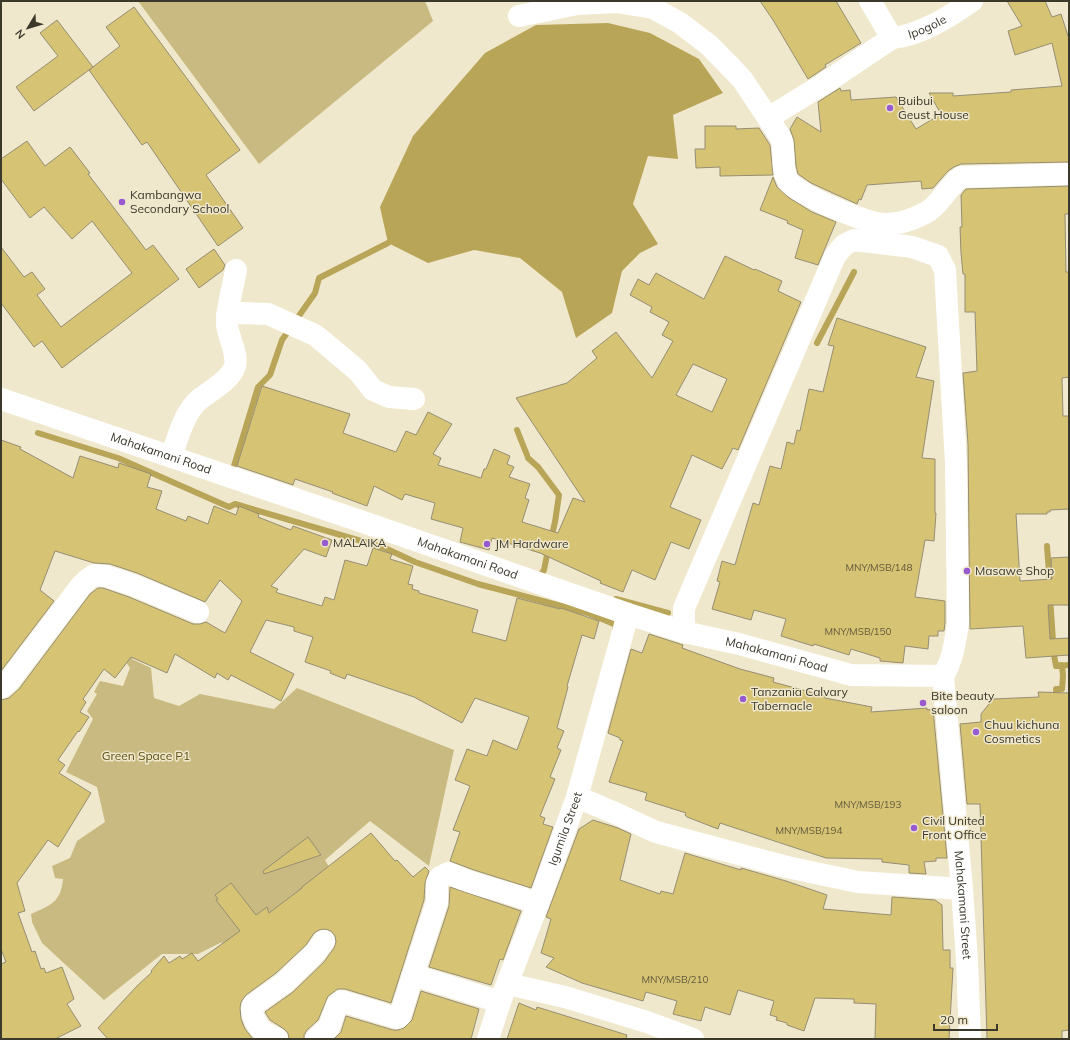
<svg xmlns="http://www.w3.org/2000/svg" width="1070" height="1040" font-family="Mulish,sans-serif">
  <rect width="100%" height="100%" fill="#f0e8cc"/>
  <g fill="#c8ba81">
    <polygon points="138,1 425,1 433,21 259,164"/>
    <path d="M141 627 132 659 151 668 154 698 179 706 200 694 274 709 297 688 454 750 429 866 370 821 325 860 343 890 264 936 220 943 198 954H162L104 1000 42 943 32 922 31 914C51 905 61 902 63 879L55 878 52 866 70 858 77 841 105 822 97 787 66 772 93 719 87 711 97 694 94 692 100 681 123 686 130 668 119 652Z"/>
  </g>
  <polygon fill="#b9a557" points="608,23 650,33 699,59 723,93 673,115 678,159 648,156 633,204 658,244 640,253 622,271 612,313 576,338 562,292 520,258 474,250 428,263 388,243 380,207 413,136 485,53 536,25"/>
  <g fill="none" stroke-linecap="round" stroke-linejoin="round">
    <g stroke="#b9a557" stroke-width="6">
      <polyline points="817,343 854,272"/>
      <polyline points="517,430 527,455"/>
      <polyline points="38,433 118,458 229,507 235,504 385,548 415,562 478,584 588,613 616,625 615,631"/>
      <polyline points="528,458 538,467 559,495 555,522 551,539"/>
      <polyline points="234,474 233,469 258,387 270,375 282,340 315,293 319,278 388,243"/>
      <polyline points="1047,546 1050,586"/>
      <polyline points="542,573 544,570 548,550"/>
      <polyline points="1050,597 1054,655 1056,666 1069,665"/>
      <polyline points="616,599 668,613"/>
      <polyline points="1056,666 1062,665 1063,676 1062,689 1056,689 1057,700"/>
    </g>
  </g>
  <g fill="#d7c374" stroke="#958e73" fill-rule="evenodd">
    <polygon points="760,1 836,1 861,43 825,65 826,67 808,79 773,20"/>
    <polygon points="1007,1 1045,1 1052,17 1061,14 1069,39 1069,162 961,164 954,167 948,171 933,188 922,189 921,181 867,185 861,200 859,199 857,204 824,189 811,183 798,174 796,166 794,140 790,129 797,117 821,132 818,102 840,88 841,91 850,90 851,100 896,97 916,129 941,114 929,93 953,93 953,96 1011,92 1011,90 1062,86 1052,43 1015,55 1008,31 1022,26"/>
    <polygon points="134,7 240,150 206,175 243,228 218,246 147,142 142,145 89,70 120,46 106,27"/>
    <polygon points="57,20 93,67 34,111 16,87 58,56 40,33"/>
    <polygon points="705,126 736,126 736,129 759,128 770,145 773,175 720,176 720,167 696,168 695,149 705,149"/>
    <polygon points="27,141 45,166 70,147 90,173 88,174 146,250 153,245 179,279 62,368 42,341 34,347 1,303 1,247 24,277 32,272 45,289 37,295 61,327 132,273 92,221 72,239 44,207 30,218 1,179 1,159"/>
    <polygon points="773,177 777,187 788,197 812,212 836,222 818,265 795,258 803,230 787,223 788,221 760,210"/>
    <polygon points="1069,186 1069,214 1065,214 1066,272 1069,272 1069,377 1062,378 1063,416 1069,416 1069,509 1050,510 1050,512 1047,512 1047,514 1016,514 1020,581 1052,579 1051,558 1069,557 1069,605 1048,605 1050,639 1069,638 1069,655 1026,658 1023,626 970,629 968,444 963,373 977,371 975,312 965,312 965,274 963,274 961,253 960,227 962,227 961,195 966,189"/>
    <polygon points="214,249 225,265 223,270 199,288 186,269"/>
    <path d="M725 256 754 270 755 269 782 281 778 291 801 302 738 450 733 448 722 469 692 455 670 507 701 520 689 549 671 542 655 580 632 570 623 592 600 583 601 581 540 553 492 538 489 550 460 542 463 528 431 519 435 503 405 494 402 500 374 486 367 506 332 493 333 492 295 479 293 485 237 466 262 386 350 414 343 433 396 452 406 431 416 435 428 412 452 424 433 454 441 458 438 465 481 478 484 469H486L494 449 510 456 507 464 514 467 509 477 530 484 525 498 529 500 522 522 558 533 573 498 585 502 516 398 567 383 597 358 592 351 616 332 652 378 673 341 662 335 669 322 650 312 652 307 630 295 638 279 649 285 656 273 704 299ZM693 364 727 379 712 412 676 395Z"/>
    <polygon points="837,318 926,347 916,377 934,381 922,458 935,459 935,513 936,513 934,541 925,540 915,597 945,601 945,622 944,631 938,631 938,636 929,636 928,649 905,646 903,663 880,661 880,658 851,649 849,655 814,644 813,646 781,636 786,619 754,610 751,620 712,609 720,582 717,581 722,561 735,565 753,503 759,505 770,466 781,469 787,442 794,444 797,430 800,431 809,389 823,392 834,346 828,345"/>
    <polygon points="1,440 21,447 20,449 73,478 80,456 118,468 119,463 151,474 147,487 162,491 156,509 186,521 188,516 208,524 214,506 236,515 239,506 259,514 258,517 291,530 293,526 332,540 326,557 304,549 271,586 278,589 276,592 278,593 322,606 325,597 334,600 345,560 367,566 373,548 392,554 390,559 413,566 408,584 413,585 412,589 419,591 419,593 478,610 472,632 506,641 517,598 560,609 561,608 599,621 594,639 582,635 567,686 568,687 557,728 564,731 557,748 561,750 550,777 555,779 540,816 545,818 543,824 553,827 531,888 474,870 450,861 460,832 453,830 470,786 455,780 467,749 487,756 493,740 517,750 529,717 475,698 462,723 414,697 347,674 345,679 330,673 331,671 305,662 313,637 294,631 294,627 266,620 250,652 294,674 281,701 231,675 228,680 217,673 215,678 175,654 167,673 131,657 115,678 104,669 83,699 86,702 80,712 89,717 79,732 78,731 58,760 65,765 59,773 91,793 58,847 48,840 17,883 25,911 18,913 32,952 35,951 41,969 44,968 46,973 62,967 74,999 67,1004 81,1026 55,1039 1,1039 1,964 6,962 1,949 1,700 9,698 19,689 90,594 98,588 103,588 129,597 193,624 200,624 206,622 225,633 242,601 220,580 205,602 137,573 110,564 94,563 55,551 40,590 54,601 1,671"/>
    <polygon points="649,634 683,645 682,648 740,669 774,678 773,682 825,696 825,698 872,707 871,712 927,708 927,710 933,709 947,858 936,858 936,861 924,862 926,874 909,873 909,865 882,862 882,859 826,858 720,823 718,829 687,817 685,815 686,813 645,800 647,793 609,782 623,741 620,740 620,738 608,733 631,649 642,653"/>
    <polygon points="1038,692 1069,693 1069,1030 1062,1031 1062,1039 987,1039 980,804 967,804 960,724 981,722 981,714 993,699 1039,697"/>
    <polygon points="593,820 618,828 631,834 620,880 660,894 661,891 673,894 685,853 741,870 741,868 786,881 827,895 823,909 891,915 892,897 935,900 942,905 943,950 950,950 950,968 953,968 949,1039 875,1039 876,1004 854,1003 854,999 815,998 804,1031 787,1025 787,1023 776,1020 777,1017 770,1015 774,1001 738,990 730,1015 705,1007 701,1021 673,1014 677,1001 646,992 643,1001 582,983 546,967 554,958 541,953 551,919 546,917 579,829"/>
    <polygon points="371,833 395,861 397,860 413,877 425,867 429,871 425,883 424,900 391,1003 345,989 338,989 328,996 318,1020 307,1030 304,1035 304,1039 289,1039 288,1033 284,1029 270,1020 265,1012 293,992 324,962 334,948 336,942 335,936 331,931 325,929 319,930 314,933 306,945 276,973 246,995 241,1002 240,1008 241,1019 245,1029 253,1039 108,1039 98,1028 137,986 152,972 151,971 164,956 169,963 180,956 182,959 192,953 198,961 240,931 216,900 218,899 215,895 231,883 256,915 267,907 269,913 302,888 302,887"/>
    <polygon points="308,837 321,855 264,874 263,871"/>
    <polygon points="450,887 521,911 503,960 500,959 491,985 429,967 449,906"/>
    <polygon points="421,991 479,1009 471,1039 334,1039 341,1032 346,1016 393,1030 398,1030 404,1028 412,1020"/>
    <polygon points="519,1003 536,1010 537,1007 627,1035 626,1039 507,1039"/>
  </g>
  <g fill="none" stroke-linecap="round" stroke-linejoin="round">
    <g stroke="#fff" stroke-width="22">
      <path id="s1" d="M870 1 892 38C921 35 949 17 972 1"/>
      <polyline points="519,16 577,4 617,2 653,8 680,23 709,45 742,79 768,118 825,83 892,38"/>
      <path d="M768 118C772 125 780 134 782 142 785 155 781 169 788 181 798 195 866 223 884 224 899 225 914 219 927 212 940 205 948 186 961 177L1069 174"/>
      <polyline points="227,314 243,313 268,314 315,335 320,339 358,371 373,390 389,397 414,399"/>
      <path d="M171 456C179 437 183 413 200 399 210 391 231 380 235 366 238 352 228 338 227 324 227 306 233 287 236 270"/>
      <path id="s2" d="M943 676 962 889 967 960 970 1039"/>
      <polyline points="1,688 9,681 81,586 87,580 94,575 106,576 133,585 198,612"/>
      <polyline points="577,797 615,813 656,832 787,867 858,882 962,889"/>
      <path d="M413 975 437 902V883L440 877 448 873C477 887 509 891 538 904"/>
      <polyline points="508,984 565,997 647,1022 693,1039"/>
      <path d="M277 1039C273 1036 266 1034 263 1031 256 1025 250 1013 253 1005L284 983 315 953 324 941"/>
      <polyline points="316,1039 329,1027 337,1005 341,1001 397,1018 400,1016 413,975 500,1002"/>
      <path id="s3" d="M488 1039 500 1002 538 904 577 797 628 614"/>
    </g>
    <path stroke="#fff" stroke-width="22" id="s4" d="M1 399 366 523 628 614 684 632 739 644 851 675 943 676C953 660 955 642 958 623L956 464 945 270 938 256 912 247 854 240 844 245 835 256 684 608V632"/>
  </g>
  <g fill="#975ad0" stroke="#f0e8cc" stroke-width="1.5">
    <circle cx="890" cy="108" r="4"/>
    <circle cx="122" cy="202" r="4"/>
    <circle cx="325" cy="543" r="4"/>
    <circle cx="487" cy="544" r="4"/>
    <circle cx="967" cy="571" r="4"/>
    <circle cx="743" cy="699" r="4"/>
    <circle cx="923" cy="703" r="4"/>
    <circle cx="976" cy="732" r="4"/>
    <circle cx="914" cy="828" r="4"/>
  </g>
  <g text-anchor="middle" stroke-width="3" stroke-linejoin="round" paint-order="stroke">
    <g font-size="10" fill="#625b3e">
      <text x="879" y="571">MNY/MSB/148</text>
      <text x="858" y="635">MNY/MSB/150</text>
      <text x="868" y="808">MNY/MSB/193</text>
      <text x="809" y="834">MNY/MSB/194</text>
      <text x="675" y="983">MNY/MSB/210</text>
    </g>
    <g font-size="12" fill="#3b382c" stroke="#f0e8cc">
      <text dy="4" stroke="none"><textPath href="#s1" startOffset="80">Ipogole</textPath></text>
      <text dy="4" stroke="none"><textPath href="#s4" startOffset="169">Mahakamani Road</textPath></text>
      <text dy="4" stroke="none"><textPath href="#s4" startOffset="493">Mahakamani Road</textPath></text>
      <text dy="4" stroke="none"><textPath href="#s4" startOffset="817">Mahakamani Road</textPath></text>
      <text dy="4" stroke="none"><textPath href="#s3" startOffset="224">Igumila Street</textPath></text>
      <text dy="4" stroke="none"><textPath href="#s2" startOffset="230">Mahakamani Street</textPath></text>
    </g>
    <g font-size="12" fill="#3b382c" stroke="#f0e8cc" text-anchor="start">
      <text x="898" y="105">Buibui<tspan x="898" dy="14">Geust House</tspan></text>
      <text x="130" y="199">Kambangwa<tspan x="130" dy="14">Secondary School</tspan></text>
      <text x="333" y="547">MALAIKA</text>
      <text x="495" y="548">JM Hardware</text>
      <text x="975" y="575">Masawe Shop</text>
      <text x="751" y="696">Tanzania Calvary<tspan x="751" dy="14">Tabernacle</tspan></text>
      <text x="931" y="700">Bite beauty<tspan x="931" dy="14">saloon</tspan></text>
      <text x="984" y="729">Chuu kichuna<tspan x="984" dy="14">Cosmetics</tspan></text>
      <text x="922" y="825">Civil United<tspan x="922" dy="14">Front Office</tspan></text>
    </g>
    <g font-size="12" fill="#5d4f12" stroke="#f0e8cc">
      <text x="146" y="760">Green Space P1</text>
    </g>
  </g>
  <rect width="1070" height="1040" fill="none" stroke="#3b382c" stroke-width="4"/>
  <g transform="translate(28 28) rotate(232)" stroke="#f0e8cc" stroke-width="3" paint-order="stroke">
  <path d="M0-3L7 15L0 10L-7 15Z" fill="#3b382c"/>
  <text y="-6" font-size="11" font-weight="bold" text-anchor="middle" fill="#3b382c">N</text>
  </g>
  <path d="M934 1024v6h63v-6" fill="none" stroke="#3b382c" stroke-width="2"/>
  <text x="940" y="1024" font-size="12" fill="#3b382c" stroke="#f0e8cc" stroke-width="3" paint-order="stroke">20 m</text>
</svg>
